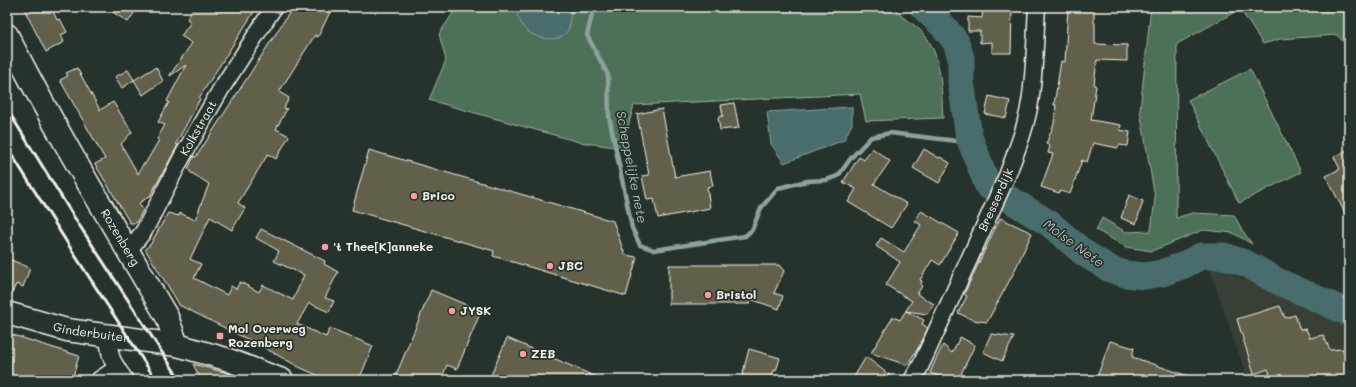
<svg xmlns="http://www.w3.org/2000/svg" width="1356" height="387" font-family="Mali,sans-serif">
  <rect width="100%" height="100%" fill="#26332d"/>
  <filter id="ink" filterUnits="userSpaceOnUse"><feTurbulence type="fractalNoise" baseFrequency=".025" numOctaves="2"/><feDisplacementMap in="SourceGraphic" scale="8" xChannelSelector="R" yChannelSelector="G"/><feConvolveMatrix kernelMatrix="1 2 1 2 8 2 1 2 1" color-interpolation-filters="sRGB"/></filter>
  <g filter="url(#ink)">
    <polygon fill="#384036" points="1208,264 1349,322 1349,380 1248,380"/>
    <g fill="#4e6f59" stroke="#a1b0a0">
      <path d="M457 7H894C901 19 914 23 923 33 943 55 941 91 943 118L866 121 860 94 634 105 622 148 579 142 429 100 446 60 439 34Z"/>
      <polygon points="1151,7 1349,7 1349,48 1337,35 1280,39 1263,44 1240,9 1177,44 1176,218 1192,213 1234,215 1242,230 1252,244 1233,233 1203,230 1152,251 1126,247 1096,230 1102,218 1126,232 1151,231 1155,198 1140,110"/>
      <polygon points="1250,69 1301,172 1239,203 1188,100"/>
    </g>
    <g fill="#496d6c" stroke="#8da29e">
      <path d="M526 7H574C572 11 570 15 570 19 569 22 570 26 569 28 562 45 538 39 527 31 522 27 520 21 517 15Z"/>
      <polygon points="852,107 852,124 844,140 784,163 771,144 767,112"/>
    </g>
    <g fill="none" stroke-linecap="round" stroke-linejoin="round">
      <polyline stroke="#8da29e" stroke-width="4.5" points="594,7 587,35 608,75 609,116 632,228 640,245 654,250 745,236 752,230 761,208 778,188 807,181 826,180 838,176 851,158 871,137 890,133 965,142 970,141"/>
      <polyline stroke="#496d6c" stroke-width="27" points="923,7 944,27 956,42 961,58 961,82 969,137 988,186 1050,224 1084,253 1110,269 1125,274 1145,276 1162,273 1184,265 1201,256 1224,256 1247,264 1275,280 1349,313"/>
    </g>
    <g fill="#625e4b" stroke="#f4f1e8">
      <polygon points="23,7 51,7 57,20 60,19 67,32 61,35 64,42 46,52"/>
      <polygon points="105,7 138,7 128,22"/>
      <polygon points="194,7 257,7 199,98 200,99 176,144 178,145 150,196 139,203 143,210 136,223 130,223 95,164 105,159 60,80 68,76 66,73 77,68 100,110 113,102 132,132 121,144 138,174 143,164 145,164 159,140 157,139 165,125 158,122 169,102 167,101 186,65 170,76 170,75 192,43 181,36 191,22 187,19"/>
      <polygon points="293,7 321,7 330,12 318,37 315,35 279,92 289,98 284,108 287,109 276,129 289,136 276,159 268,154 238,203 245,208 232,230 210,217 190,259 201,264 194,278 227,295 231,286 236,289 240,282 259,292 263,285 293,300 304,275 274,261 279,251 256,238 261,229 325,261 324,264 338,272 325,298 334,301 329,312 309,303 297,324 326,337 330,328 373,346 359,380 328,380 299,367 263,347 179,305 179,304 145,249 150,245 168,213 179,216 180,213 195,220 209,184 190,172 190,171 188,169 194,156 196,157"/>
      <polygon points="983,7 1012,7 1011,53 992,53 992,42 980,43 980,31 968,31 968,17 982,18"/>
      <polygon points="1068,7 1094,7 1094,23 1095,23 1095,44 1127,45 1127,61 1097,60 1094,85 1096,86 1091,120 1121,125 1120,130 1130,132 1128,146 1119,145 1118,148 1093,143 1087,162 1082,160 1070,194 1060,191 1059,193 1041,187 1053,154 1048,153 1050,146 1046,144 1054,124 1056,105 1054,105 1061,61 1065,62"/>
      <polygon points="156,67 163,81 143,95 134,80"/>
      <polygon points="128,70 134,80 122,88 115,77"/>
      <polygon points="989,96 1010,101 1006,118 985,114"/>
      <polygon points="734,103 739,128 720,130 718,117 723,116 721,105"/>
      <polygon points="662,109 675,177 710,171 713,186 707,187 710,208 658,218 654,199 647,200 642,176 649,175 637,114"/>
      <polygon points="872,148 890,161 874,184 907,204 891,228 848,202 856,189 843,182 859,157 864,160"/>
      <polygon points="924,149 939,158 940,157 950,163 939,183 913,168"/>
      <polygon points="1349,149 1349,221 1326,176 1340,169 1334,157"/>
      <polygon points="369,150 613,221 625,255 637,257 626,296 493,256 494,251 352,210"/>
      <polygon points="1129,195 1143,201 1136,224 1121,218"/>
      <polygon points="921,211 959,233 940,265 932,260 920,280 922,281 921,284 922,286 917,294 934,304 927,314 906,311 924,320 922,324 928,328 920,345 907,365 871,353 893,317 900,320 912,301 886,285 900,262 876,246 881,238 904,252 921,225 915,221"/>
      <polygon points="1000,218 1032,233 1013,274 987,322 973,320 958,313 967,296 964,294"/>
      <polygon points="7,258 30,268 23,287 16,284 9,301 7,301"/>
      <polygon points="669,265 779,265 784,271 774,293 783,296 779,309 750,299 750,304 669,304"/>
      <polygon points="431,290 481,311 457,369 447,365 441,380 394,380"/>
      <polygon points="1280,306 1285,318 1295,315 1300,330 1306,329 1310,338 1323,335 1330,350 1343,349 1345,357 1349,357 1349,380 1272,380 1268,369 1254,374 1237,319"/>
      <polygon points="7,333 79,356 72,380 7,380"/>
      <polygon points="991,334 1014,337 1002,361 983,352"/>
      <polygon points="960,337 975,345 958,380 939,380 941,377 930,373 936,359 943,345 952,353"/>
      <polygon points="507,338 535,350 603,380 489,380"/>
      <polygon points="1110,341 1134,348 1132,357 1194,378 1193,380 1096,380"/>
      <polygon points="749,349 780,358 776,371 774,370 771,380 741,380"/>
      <polygon points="866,357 896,380 852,380"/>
      <polygon points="193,364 231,374 238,377 238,380 201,380"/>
    </g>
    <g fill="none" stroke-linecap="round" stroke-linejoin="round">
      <g stroke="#f4f1e8" stroke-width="19">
        <g id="street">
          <path id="s1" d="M128 251 144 231 182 157 221 89 274 7"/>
          <path d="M108 336C110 360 112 361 125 380"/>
          <polyline points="99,380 117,368"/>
          <path id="s2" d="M912 380 920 367 1007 176C1016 152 1026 128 1030 102 1035 71 1035 39 1037 7"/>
        </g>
      </g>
      <g stroke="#f4f1e8" stroke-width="25">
        <g id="secondary">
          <path id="s3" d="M7 35C56 132 112 224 167 317L177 345"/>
          <path id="s4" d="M7 313 67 330 177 345 226 359 282 380"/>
        </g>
      </g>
      <use href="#street" stroke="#26332d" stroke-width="16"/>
      <use href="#secondary" stroke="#26332d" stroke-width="22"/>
      <g stroke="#f4f1e8" stroke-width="3">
        <polyline points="7,109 74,217 180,380"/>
        <polyline points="7,147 78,260 156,380"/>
      </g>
    </g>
  </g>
  <g fill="#ff9aa2" stroke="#26332d" stroke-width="1.5">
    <circle cx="414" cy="196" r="4"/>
    <circle cx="325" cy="247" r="4"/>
    <circle cx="550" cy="266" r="4"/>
    <circle cx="708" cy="295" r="4"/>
    <circle cx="452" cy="311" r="4"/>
    <rect x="216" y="332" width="8" height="8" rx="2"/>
    <circle cx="523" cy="354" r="4"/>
  </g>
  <g text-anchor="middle" stroke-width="3.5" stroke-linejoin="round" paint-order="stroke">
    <g font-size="12" fill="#f4f1e8" stroke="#26332d">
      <text dy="4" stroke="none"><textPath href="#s1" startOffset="142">Kolkstraat</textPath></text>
      <text dy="4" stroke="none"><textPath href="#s2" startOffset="199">Bresserdijk</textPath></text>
      <text dy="4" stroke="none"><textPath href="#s3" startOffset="232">Rozenberg</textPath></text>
      <text dy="4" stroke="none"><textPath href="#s4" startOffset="87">Ginderbuiten</textPath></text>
    </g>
    <g font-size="12" font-weight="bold" fill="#f4f1e8" stroke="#26332d" text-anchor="start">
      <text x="422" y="200">Brico</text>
      <text x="333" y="251">'t Thee[K]anneke</text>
      <text x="558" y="270">JBC</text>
      <text x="716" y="299">Bristol</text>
      <text x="460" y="315">JYSK</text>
      <text x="228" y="333">Mol Overweg<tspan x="228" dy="14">Rozenberg</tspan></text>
      <text x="531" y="358">ZEB</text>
    </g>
    <g font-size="13" font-style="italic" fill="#b0bcb6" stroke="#26332d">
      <text transform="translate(632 167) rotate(79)" y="5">Scheppelijke nete</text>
      <text transform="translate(1074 243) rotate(36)" y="5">Molse Nete</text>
    </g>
  </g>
  <rect width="1356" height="387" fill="none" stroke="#26332d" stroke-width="24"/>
  <rect x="12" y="12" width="1332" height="363" fill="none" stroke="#f4f1e8" stroke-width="1.5" filter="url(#ink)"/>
</svg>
